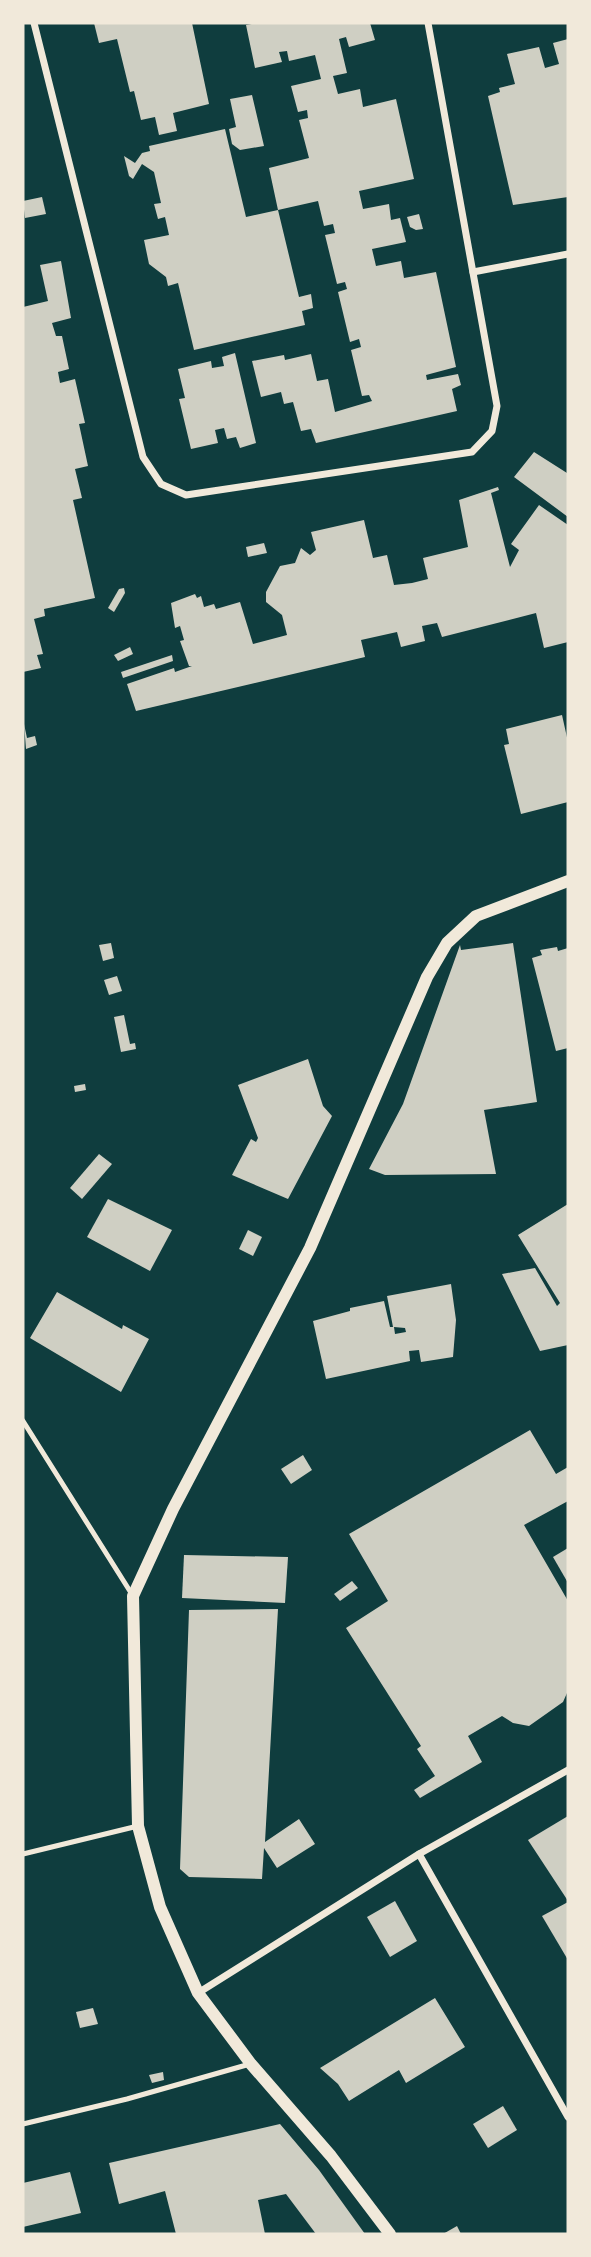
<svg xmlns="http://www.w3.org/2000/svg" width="591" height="2257" font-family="'Roboto Condensed',sans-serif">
  <rect width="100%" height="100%" fill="#0f3d3e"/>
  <g fill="#cfcfc3" fill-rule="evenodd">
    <polygon points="94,23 192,23 209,104 173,113 177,131 159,135 155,117 141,120 134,91 130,92 117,39 99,43"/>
    <polygon points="258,23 370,23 375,40 349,47 346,37 339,39 347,73 333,76 338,94 360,89 363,107 396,99 414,179 359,191 363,209 389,204 391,220 400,218 406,242 372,249 376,266 401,261 404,278 436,272 456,367 426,375 427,380 458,374 461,385 452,389 457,411 316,443 311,429 301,431 293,402 284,404 281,392 261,397 252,361 284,355 285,360 311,354 317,381 328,379 335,412 372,401 369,395 362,396 351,350 361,347 359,339 350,342 338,292 347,289 345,282 337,284 325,235 335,233 333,224 324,226 318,201 278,210 299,297 311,294 313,308 302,311 305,325 194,350 178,283 168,286 166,277 149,264 144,240 169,235 165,217 158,219 154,204 161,203 154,172 142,164 133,179 129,176 124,156 135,163 142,153 150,151 149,146 225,129 246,217 278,210 269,168 309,158 299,120 308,118 307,110 298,112 291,86 321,79 315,55 289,61 287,51 279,52 282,62 255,68 246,25"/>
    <polygon points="568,39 568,197 513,205 488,96 500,92 499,88 515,84 507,54 539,47 545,68 559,64 553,43"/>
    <polygon points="252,95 264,146 240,150 232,144 229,129 236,127 230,99"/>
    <polygon points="42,197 46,214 25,218 23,201"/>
    <polygon points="419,214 423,229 416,230 410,227 407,217"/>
    <polygon points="61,261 71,318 52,323 56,336 62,336 69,369 58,372 60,383 75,379 85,423 79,424 88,466 75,469 82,498 73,500 95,598 44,609 45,616 34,619 43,654 37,655 41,668 23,672 23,307 48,301 40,265"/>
    <polygon points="235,353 256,443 240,448 236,437 227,439 224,428 215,430 218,443 191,449 179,399 185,398 178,369 211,361 212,368 224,366 222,357"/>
    <polygon points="534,452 567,473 568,471 568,517 514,477"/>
    <polygon points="498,487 499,490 491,493 510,567 519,550 511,544 539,505 568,525 568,642 544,648 536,613 442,637 437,623 422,626 425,641 401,647 397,632 361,640 365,657 136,711 127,684 174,668 175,672 192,666 189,666 180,641 184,640 180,626 175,628 171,603 195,594 197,598 201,596 204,607 214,604 216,609 240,602 253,644 287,635 282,615 266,602 266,592 280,566 295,563 301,548 310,555 316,550 311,532 364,520 373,558 387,555 394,585 412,583 428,579 423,558 468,547 459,500"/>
    <polygon points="264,543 267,553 248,557 246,547"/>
    <polygon points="124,588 125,593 114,612 108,608 119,589"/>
    <polygon points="130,647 133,654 118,661 114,655"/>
    <polygon points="172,655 173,661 123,678 121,672"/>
    <polygon points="562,715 568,742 568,802 521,814 504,745 509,744 506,729"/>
    <polygon points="24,724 27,738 35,736 37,745 26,749"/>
    <polygon points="111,943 114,958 103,961 99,945"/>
    <polygon points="513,943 537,1102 484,1110 496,1174 385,1175 369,1169 403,1104 460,945 461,950"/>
    <polygon points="557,947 558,951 568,948 568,1048 556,1051 532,958 542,955 540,950"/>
    <polygon points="117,976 122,991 109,995 104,980"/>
    <polygon points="124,1015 130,1044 135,1043 136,1049 121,1052 114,1017"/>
    <polygon points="308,1059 323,1106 332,1116 288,1199 232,1175 251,1139 256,1142 258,1138 238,1085"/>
    <polygon points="85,1084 86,1090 75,1092 74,1086"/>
    <polygon points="99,1154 112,1164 82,1199 70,1188"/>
    <polygon points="108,1199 172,1230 150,1271 87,1237"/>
    <polygon points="568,1204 568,1345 540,1351 502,1274 535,1268 557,1306 560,1303 518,1235"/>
    <polygon points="248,1230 262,1237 253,1256 239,1249"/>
    <path d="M451 1284 456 1320 453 1357 421 1362 419 1350 409 1351 410 1361 326 1379 313 1321 350 1311V1308L384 1301 390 1327H393L387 1296ZM394 1327 405 1328 406 1332 395 1334Z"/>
    <polygon points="57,1292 122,1329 123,1325 149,1339 121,1392 30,1338"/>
    <polygon points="530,1430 556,1474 568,1467 568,1501 524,1525 568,1601 567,1693 563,1702 529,1726 513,1723 502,1716 468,1736 482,1762 420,1798 414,1790 435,1776 417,1749 421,1746 346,1628 388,1601 349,1534"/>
    <polygon points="303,1455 312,1470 291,1484 281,1469"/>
    <polygon points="568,1548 568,1583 553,1557"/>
    <polygon points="184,1555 288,1557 285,1603 182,1598"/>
    <polygon points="352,1581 358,1588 340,1601 334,1594"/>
    <polygon points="278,1609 265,1842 299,1819 315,1844 277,1868 264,1848 262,1879 189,1877 180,1869 189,1610"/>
    <polygon points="568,1816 568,1901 528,1840"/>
    <polygon points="395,1901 417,1941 390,1957 367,1917"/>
    <polygon points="568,1902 568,1960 542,1916"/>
    <polygon points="435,1998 465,2047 406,2083 399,2070 349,2101 338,2084 320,2068"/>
    <polygon points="93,2008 98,2024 80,2028 76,2012"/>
    <polygon points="163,2072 164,2080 152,2083 149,2075"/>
    <polygon points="503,2106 517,2130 488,2148 473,2124"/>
    <polygon points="280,2124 319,2170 365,2234 316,2234 286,2194 258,2200 265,2234 176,2234 165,2191 119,2204 109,2163"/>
    <polygon points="70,2172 81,2213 23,2227 23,2183"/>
    <polygon points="457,2226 461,2234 443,2234"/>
  </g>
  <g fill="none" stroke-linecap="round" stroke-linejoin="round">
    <g stroke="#f1e9da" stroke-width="5">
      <polyline points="23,1421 133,1596"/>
      <polyline points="23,1854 138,1826"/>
      <polyline points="23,2124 127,2099 250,2064"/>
    </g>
    <g stroke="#f1e9da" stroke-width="7">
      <polyline points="34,23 143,457 161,484 186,495 472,452 492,431 497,406 428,23"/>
      <polyline points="473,272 568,254"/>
      <polyline points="419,1854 568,2117"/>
      <polyline points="198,1993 419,1854 568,1770"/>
    </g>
    <polyline stroke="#f1e9da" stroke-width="12" points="390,2234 331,2156 251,2064 198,1993 160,1907 138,1826 133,1596 173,1509 310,1248 427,977 447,943 476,916 568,881"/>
  </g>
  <rect width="591" height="2257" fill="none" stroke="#f1e9da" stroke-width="49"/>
</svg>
